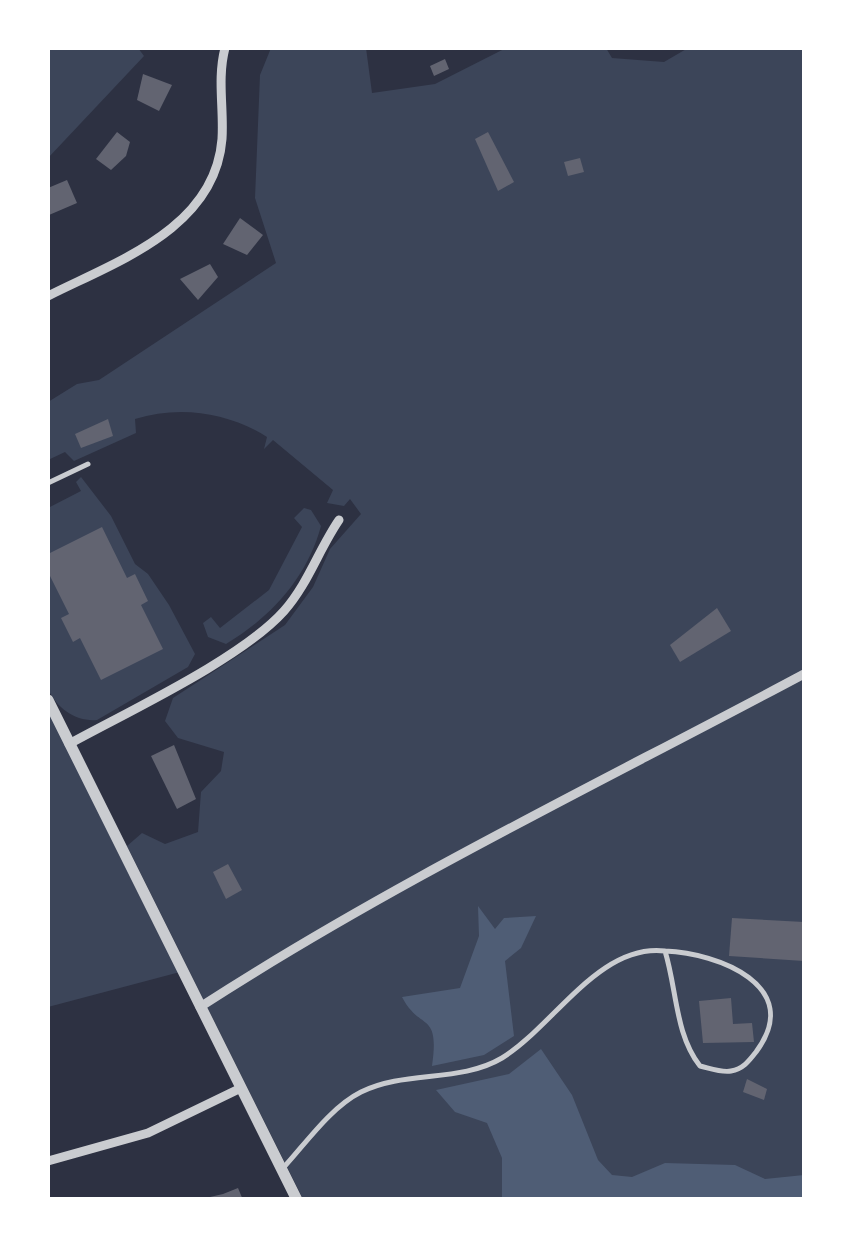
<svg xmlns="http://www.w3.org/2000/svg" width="852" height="1247" font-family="Lato,sans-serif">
  <rect width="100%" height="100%" fill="#2d3142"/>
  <g fill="#3c4559">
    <polygon points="48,48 138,48 144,56 48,158"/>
    <path d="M271 48H366L372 93 435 84 506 48H606L612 58 664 62 688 48H804V1199H303L127 846 142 833 165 844 198 832 201 792 221 771 224 752 178 738 165 721 173 698 285 625 313 587 330 549 361 514 350 499 344 506 327 503 333 490 273 440 264 449 267 437C228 412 179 405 135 419L136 433 74 461 65 452 48 460V402L77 384 99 380 276 263 255 198 260 75Z"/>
    <path d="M81 477 111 516 135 564 148 574 169 605 195 654 188 667 97 720C77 722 57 709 48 689 41 671 48 538 48 508L81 491 76 482Z"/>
    <path d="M304 508 311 510 321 526C307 578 271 617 226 644L208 637 203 623 211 617 220 628 269 590 302 527 294 518Z"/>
    <polygon points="48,703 180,972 48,1007"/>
  </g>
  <g fill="#4f5d75">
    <path d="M478 906 495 929 504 918 536 916 521 948 505 961 514 1036 484 1055 432 1066C440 1010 420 1032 402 997L460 988 479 936Z"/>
    <polygon points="541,1049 572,1095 598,1160 612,1175 632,1177 665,1163 735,1165 765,1179 804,1175 804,1199 502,1199 502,1158 487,1123 455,1112 436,1090 509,1074"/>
  </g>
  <g fill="#626471">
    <polygon points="445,59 449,69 434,76 430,66"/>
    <polygon points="143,74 172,85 159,111 137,100"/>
    <polygon points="117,132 130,142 126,156 111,170 96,159"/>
    <polygon points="488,132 514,182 498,191 475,139"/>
    <polygon points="580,158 584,172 568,176 564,162"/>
    <polygon points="67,180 77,203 49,215 48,188"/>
    <polygon points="240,218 263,235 247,255 223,244"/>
    <polygon points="210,264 218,277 198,300 180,279"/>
    <polygon points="108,419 113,436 81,448 75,434"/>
    <polygon points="102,527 127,578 135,574 148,601 141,605 163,649 101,680 80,638 73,642 61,618 69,614 48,572 48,554"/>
    <polygon points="717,608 731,631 680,662 670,645"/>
    <polygon points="174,745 196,799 177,809 151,756"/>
    <polygon points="228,864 242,890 226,899 213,872"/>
    <polygon points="732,918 804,922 804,961 729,956"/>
    <polygon points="731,998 733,1024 752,1023 754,1042 703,1043 699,1001"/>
    <polygon points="747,1079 767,1089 764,1100 743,1092"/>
    <polygon points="238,1188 243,1200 210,1197 223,1194"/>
  </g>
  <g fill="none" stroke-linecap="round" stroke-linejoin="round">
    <g stroke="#caccd0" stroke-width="5">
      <polyline points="48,483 88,464"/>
      <path d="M284 1167C306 1143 331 1107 361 1092 405 1070 460 1083 502 1058 553 1027 599 943 665 951 677 990 675 1034 700 1066 709 1068 722 1073 731 1071 743 1069 749 1061 756 1052 805 986 718 953 665 951"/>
    </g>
    <g stroke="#caccd0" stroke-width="9">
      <path d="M48 296C115 262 215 229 222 139 224 108 217 79 225 48"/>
      <path d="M69 744C129 711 241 659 284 611 308 584 319 549 339 520"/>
      <path d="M200 1007C393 882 602 782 804 674"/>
      <polyline points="48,1161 148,1133 241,1088"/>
    </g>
    <polyline stroke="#caccd0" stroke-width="11" points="48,700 297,1200"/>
  </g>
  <rect width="852" height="1247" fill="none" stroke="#ffffff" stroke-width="100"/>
</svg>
